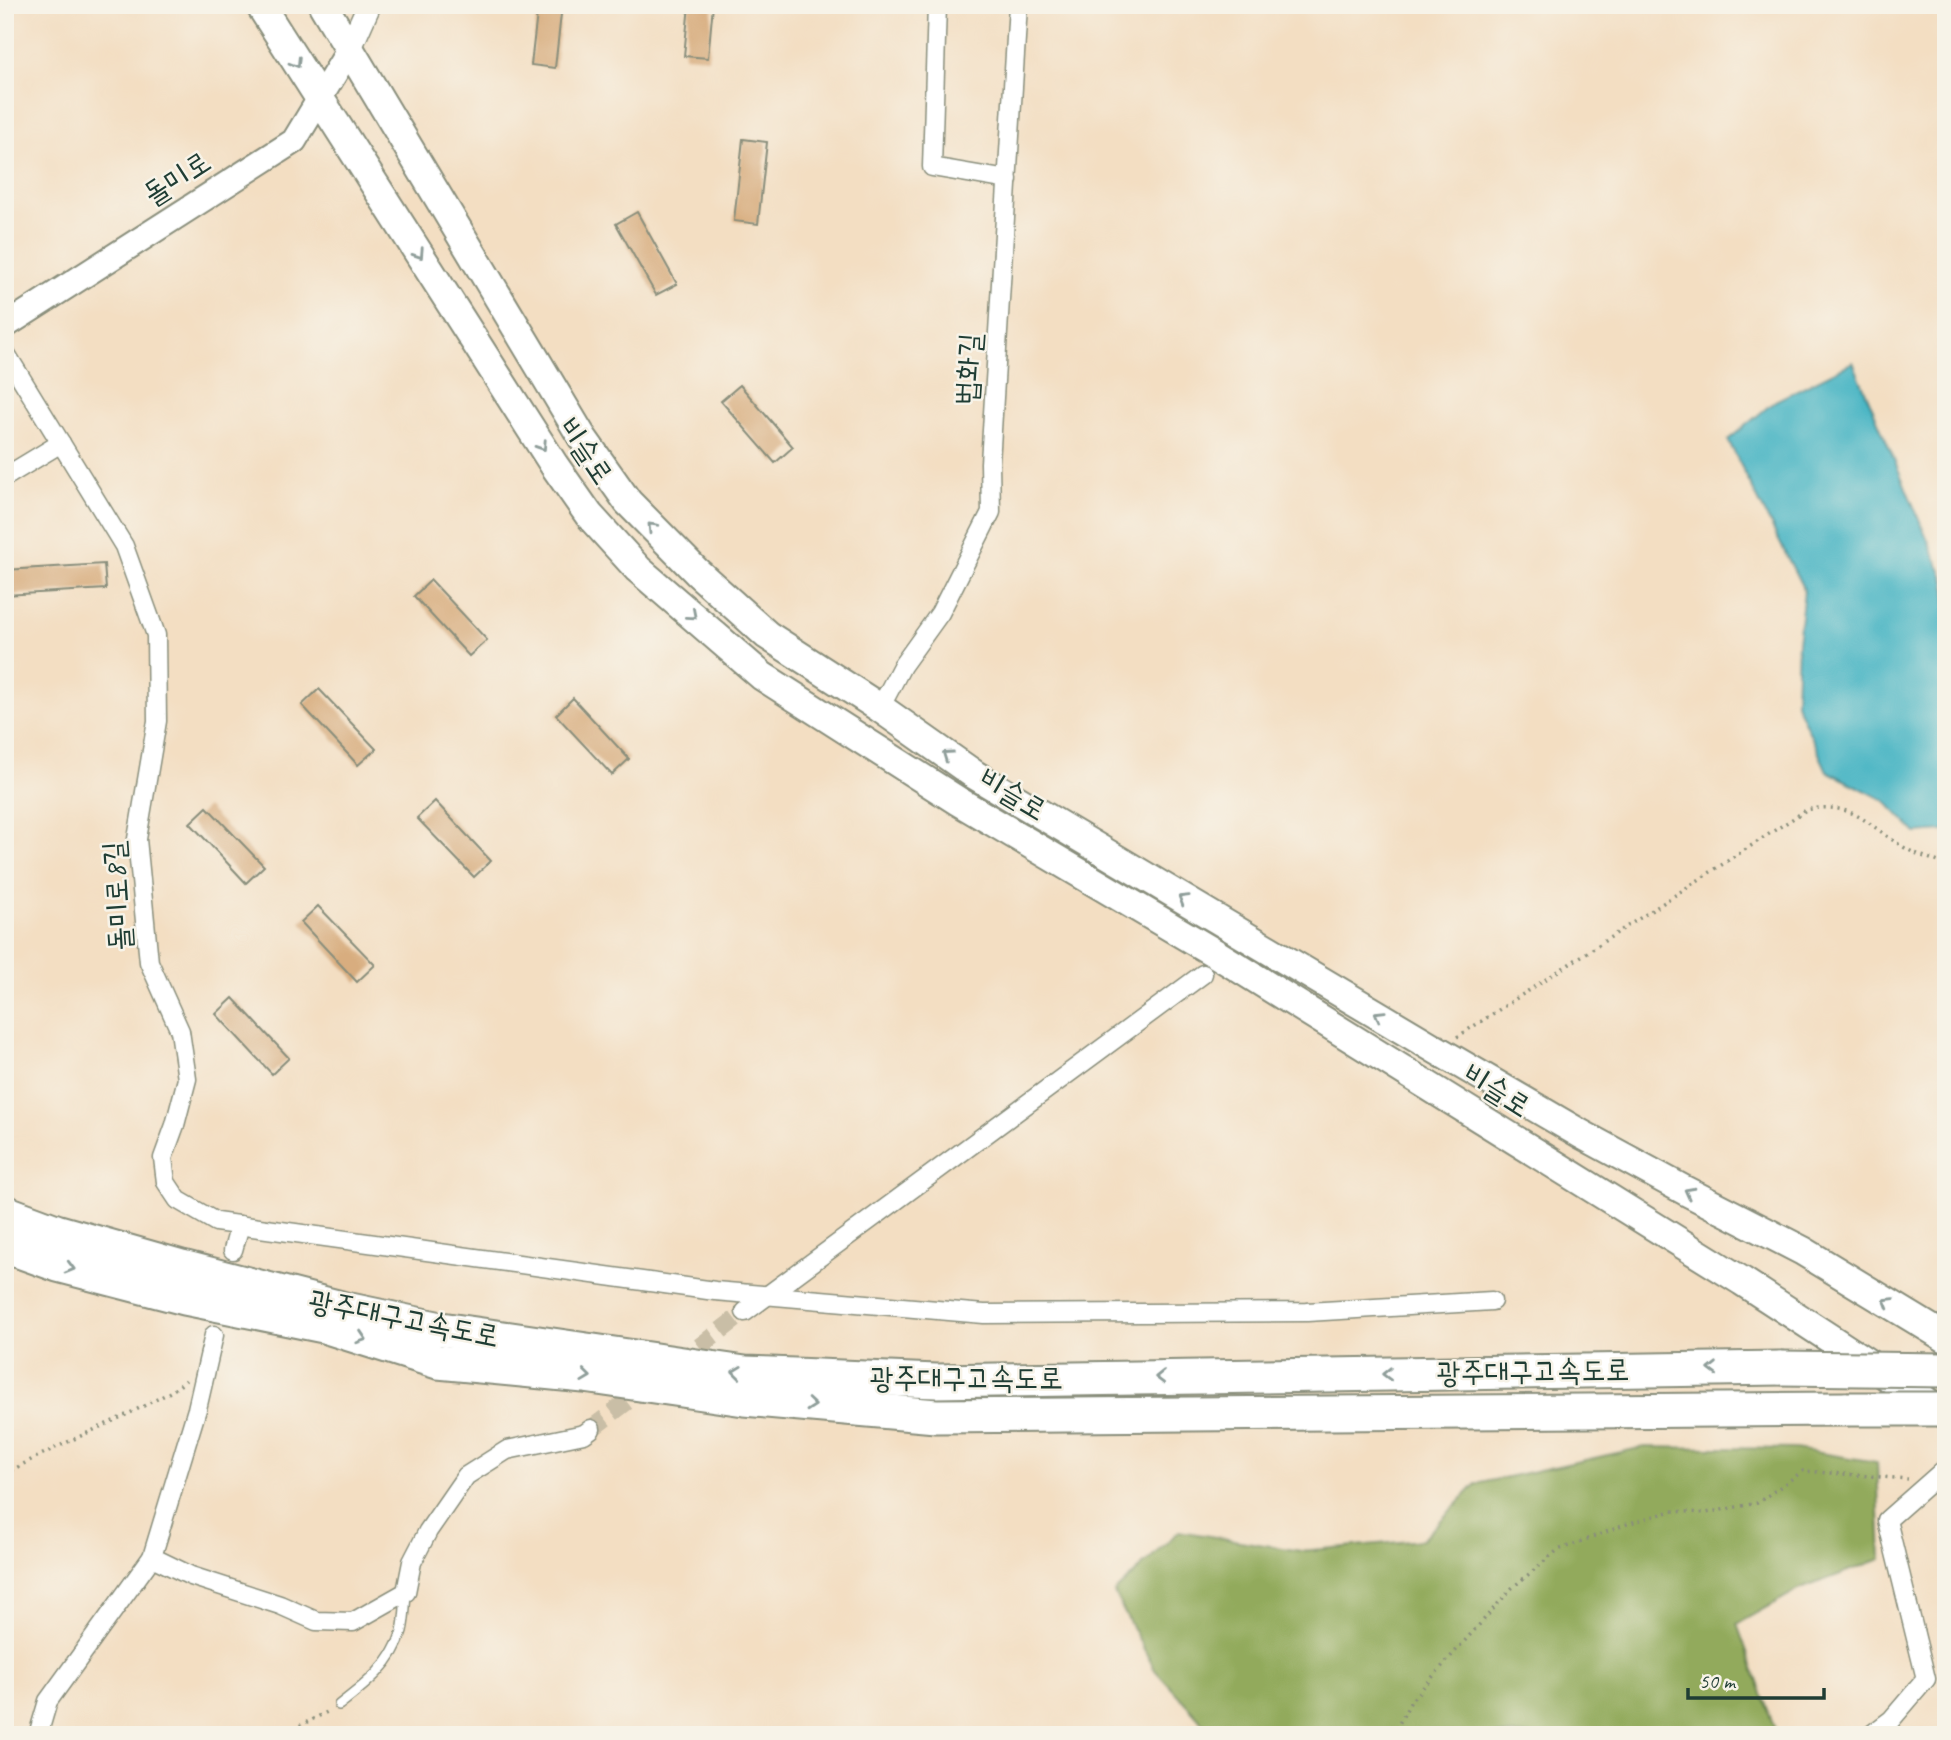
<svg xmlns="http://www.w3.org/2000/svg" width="1951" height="1740" font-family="Caveat,'Poor Story',sans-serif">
  <rect width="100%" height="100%" fill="#f7f3e8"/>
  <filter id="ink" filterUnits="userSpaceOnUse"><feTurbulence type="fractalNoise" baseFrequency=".0143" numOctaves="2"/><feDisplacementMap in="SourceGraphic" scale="14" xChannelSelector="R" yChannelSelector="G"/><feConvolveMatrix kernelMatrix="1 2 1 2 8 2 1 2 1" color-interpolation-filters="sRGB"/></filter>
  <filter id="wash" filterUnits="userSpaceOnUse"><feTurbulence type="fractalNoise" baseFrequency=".00686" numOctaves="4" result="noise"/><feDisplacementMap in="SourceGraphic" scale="28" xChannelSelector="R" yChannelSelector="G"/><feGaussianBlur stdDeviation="1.57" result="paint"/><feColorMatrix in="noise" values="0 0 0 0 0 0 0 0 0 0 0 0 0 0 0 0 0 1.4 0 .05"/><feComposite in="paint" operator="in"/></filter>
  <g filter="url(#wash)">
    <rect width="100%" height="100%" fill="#f3dec2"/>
    <polygon fill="#92aa5c" stroke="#587448" stroke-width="2" points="1644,1447 1795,1449 1877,1462 1881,1559 1798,1590 1737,1624 1777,1735 1214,1735 1155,1670 1114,1593 1179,1531 1301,1551 1422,1540 1476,1484"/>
    <polygon fill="#48b5c4" stroke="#34797c" stroke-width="2" points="1853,362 1946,583 1946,830 1944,831 1916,833 1884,800 1827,771 1796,703 1798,643 1804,590 1728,440 1775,401"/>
    <g id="blocks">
      <g fill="#d8ad7f">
        <polygon points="538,5 562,5 555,68 531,65"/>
        <polygon points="689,5 713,5 708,58 684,56"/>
        <polygon points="743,139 767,142 758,224 734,221"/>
        <polygon points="637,212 677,284 656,295 616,224"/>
        <polygon points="740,385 793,447 775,463 721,401"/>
        <polygon points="104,564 106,589 5,595 5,570"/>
        <polygon points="431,580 487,640 469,656 414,596"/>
        <polygon points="319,689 376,749 358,765 302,705"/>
        <polygon points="573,698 629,759 612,775 556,715"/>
        <polygon points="435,801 491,861 474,877 417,818"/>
        <polygon points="207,807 264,866 246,883 190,823"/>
        <polygon points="318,906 375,965 357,982 301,922"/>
        <polygon points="233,998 289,1058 272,1074 216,1014"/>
      </g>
    </g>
  </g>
  <g filter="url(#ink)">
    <use href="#blocks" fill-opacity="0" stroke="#898e7b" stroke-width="2"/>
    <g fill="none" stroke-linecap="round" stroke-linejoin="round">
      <g stroke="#c9bea6" stroke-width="18" stroke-dasharray="18 9" stroke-linecap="butt">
        <polyline points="678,1363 745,1312"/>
        <polyline points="591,1429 647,1386"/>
      </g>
      <g stroke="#898e7b" stroke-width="12">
        <path id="service" d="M339 1705C365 1685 393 1664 402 1631 405 1619 405 1605 406 1592"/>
      </g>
      <g stroke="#898e7b" stroke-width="21">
        <g id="minor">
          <polyline points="937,5 932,167 1008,180"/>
          <polyline points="5,352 124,546 156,635 157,721 137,839 149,962 180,1031 187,1079 175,1125 163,1158 166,1182 178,1200 216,1222 715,1291 984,1314 1307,1312 1492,1301"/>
          <polyline points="5,477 61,443"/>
          <polyline points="880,708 902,666 940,613 991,512 990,463 1018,5"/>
          <polyline points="233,1250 240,1225"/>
          <polyline points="745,1312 1203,974"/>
          <polyline points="152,1557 197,1409 214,1335"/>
          <polyline points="38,1735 48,1701 152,1557 191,1576 280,1605 316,1621 353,1622 406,1592 412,1562 428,1531 466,1476 507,1450 584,1434 591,1429"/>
          <polyline points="1871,1735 1891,1720 1926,1679 1887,1520 1946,1468"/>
        </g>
      </g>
      <g stroke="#898e7b" stroke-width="26">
        <polyline id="tertiary" points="349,50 369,5"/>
      </g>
      <g stroke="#898e7b" stroke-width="28">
        <polyline id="secondary" points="5,326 294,141 349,50"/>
      </g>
      <g stroke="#898e7b" stroke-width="32">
        <g id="primary">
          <polyline points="260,5 554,465 589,515 638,569 762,676 958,801 1218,955 1742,1281 1944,1413"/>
          <polyline points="323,5 582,437 628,502 697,572 767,635 880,708 975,775 1437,1050 1581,1134 1686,1191 1803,1251 1946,1338"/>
        </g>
      </g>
      <g stroke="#898e7b" stroke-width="37">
        <g id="motorway">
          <polyline points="5,1212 56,1231 182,1267 341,1308 441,1329 745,1373 936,1381 1781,1368"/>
          <polyline points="5,1246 58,1265 185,1298 324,1326 438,1362 584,1376 744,1399 936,1416 1847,1409"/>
        </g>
      </g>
      <g stroke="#898e7b" stroke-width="3.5" stroke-dasharray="2 5" stroke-linecap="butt">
        <path d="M1457 1037 1806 810C1854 800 1868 826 1905 848 1917 855 1932 859 1946 865"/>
        <path d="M5 1474C47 1450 91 1432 134 1411 152 1401 171 1394 186 1380"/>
        <polyline points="281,1735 329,1711"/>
        <polyline points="1393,1735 1411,1701 1512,1588 1558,1550 1630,1523 1672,1511 1706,1513 1757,1503 1803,1471 1908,1479"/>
      </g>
      <use href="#service" stroke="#fff" stroke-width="9"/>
      <use href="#minor" stroke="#fff" stroke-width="18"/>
      <use href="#tertiary" stroke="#fff" stroke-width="23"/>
      <use href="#secondary" stroke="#fff" stroke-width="24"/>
      <use href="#primary" stroke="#fff" stroke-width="28"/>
      <use href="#motorway" stroke="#fff" stroke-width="33"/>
      <g stroke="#898e7b" stroke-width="37" stroke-linecap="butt">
        <g id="motorway-bridge">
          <polyline points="1781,1368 1946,1370"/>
          <polyline points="1847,1409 1946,1409"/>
        </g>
      </g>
      <use href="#motorway-bridge" stroke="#fff" stroke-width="33"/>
    </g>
    <defs><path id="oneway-chevron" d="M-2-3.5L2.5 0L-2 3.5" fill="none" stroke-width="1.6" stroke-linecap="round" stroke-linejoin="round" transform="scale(1.75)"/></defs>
    <g stroke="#8f9e9a">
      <use href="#oneway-chevron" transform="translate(296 63) rotate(58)"/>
      <use href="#oneway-chevron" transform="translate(419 254) rotate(57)"/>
      <use href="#oneway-chevron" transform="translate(542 446) rotate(57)"/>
      <use href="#oneway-chevron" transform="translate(652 527) rotate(-134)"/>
      <use href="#oneway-chevron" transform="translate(692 615) rotate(41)"/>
      <use href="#oneway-chevron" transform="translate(947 755) rotate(-145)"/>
      <use href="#oneway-chevron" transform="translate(1183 899) rotate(-149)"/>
      <use href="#oneway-chevron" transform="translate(1379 1015) rotate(-149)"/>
      <use href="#oneway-chevron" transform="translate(1689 1192) rotate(-152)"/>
      <use href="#oneway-chevron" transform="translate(70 1268) rotate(15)"/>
      <use href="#oneway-chevron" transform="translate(1888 1302) rotate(-149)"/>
      <use href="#oneway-chevron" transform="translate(362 1338) rotate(18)"/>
      <use href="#oneway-chevron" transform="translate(1713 1369) rotate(179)"/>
      <use href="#oneway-chevron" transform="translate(737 1372) rotate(-173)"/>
      <use href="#oneway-chevron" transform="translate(1387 1374) rotate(179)"/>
      <use href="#oneway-chevron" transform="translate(586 1376) rotate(7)"/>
      <use href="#oneway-chevron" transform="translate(1160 1377) rotate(179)"/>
      <use href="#oneway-chevron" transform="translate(811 1405) rotate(5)"/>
    </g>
  </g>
  <g text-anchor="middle" stroke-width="5" stroke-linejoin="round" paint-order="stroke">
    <g font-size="30" fill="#1f3d34" stroke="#f7f3e8">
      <text transform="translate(177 178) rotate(-33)" y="10">돌미로</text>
      <text transform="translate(968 369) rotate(-86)" y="10">법화길</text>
      <text transform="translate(586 451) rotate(56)" y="10">비슬로</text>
      <text transform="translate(1013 794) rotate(31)" y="10">비슬로</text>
      <text transform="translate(117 896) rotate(-94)" y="10">돌미로8길</text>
      <text transform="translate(1497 1090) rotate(32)" y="10">비슬로</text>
      <text transform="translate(404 1318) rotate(11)" y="10">광주대구고속도로</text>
      <text transform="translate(1533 1371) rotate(-1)" y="10">광주대구고속도로</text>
      <text x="966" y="1388">광주대구고속도로</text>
    </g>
  </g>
  <rect width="1951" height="1740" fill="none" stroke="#f7f3e8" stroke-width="28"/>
  <path d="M1688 1688v10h136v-10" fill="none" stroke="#1f3d34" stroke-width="3.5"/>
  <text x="1699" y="1688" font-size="21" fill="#1f3d34" stroke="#f7f3e8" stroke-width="5" paint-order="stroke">50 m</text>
</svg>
